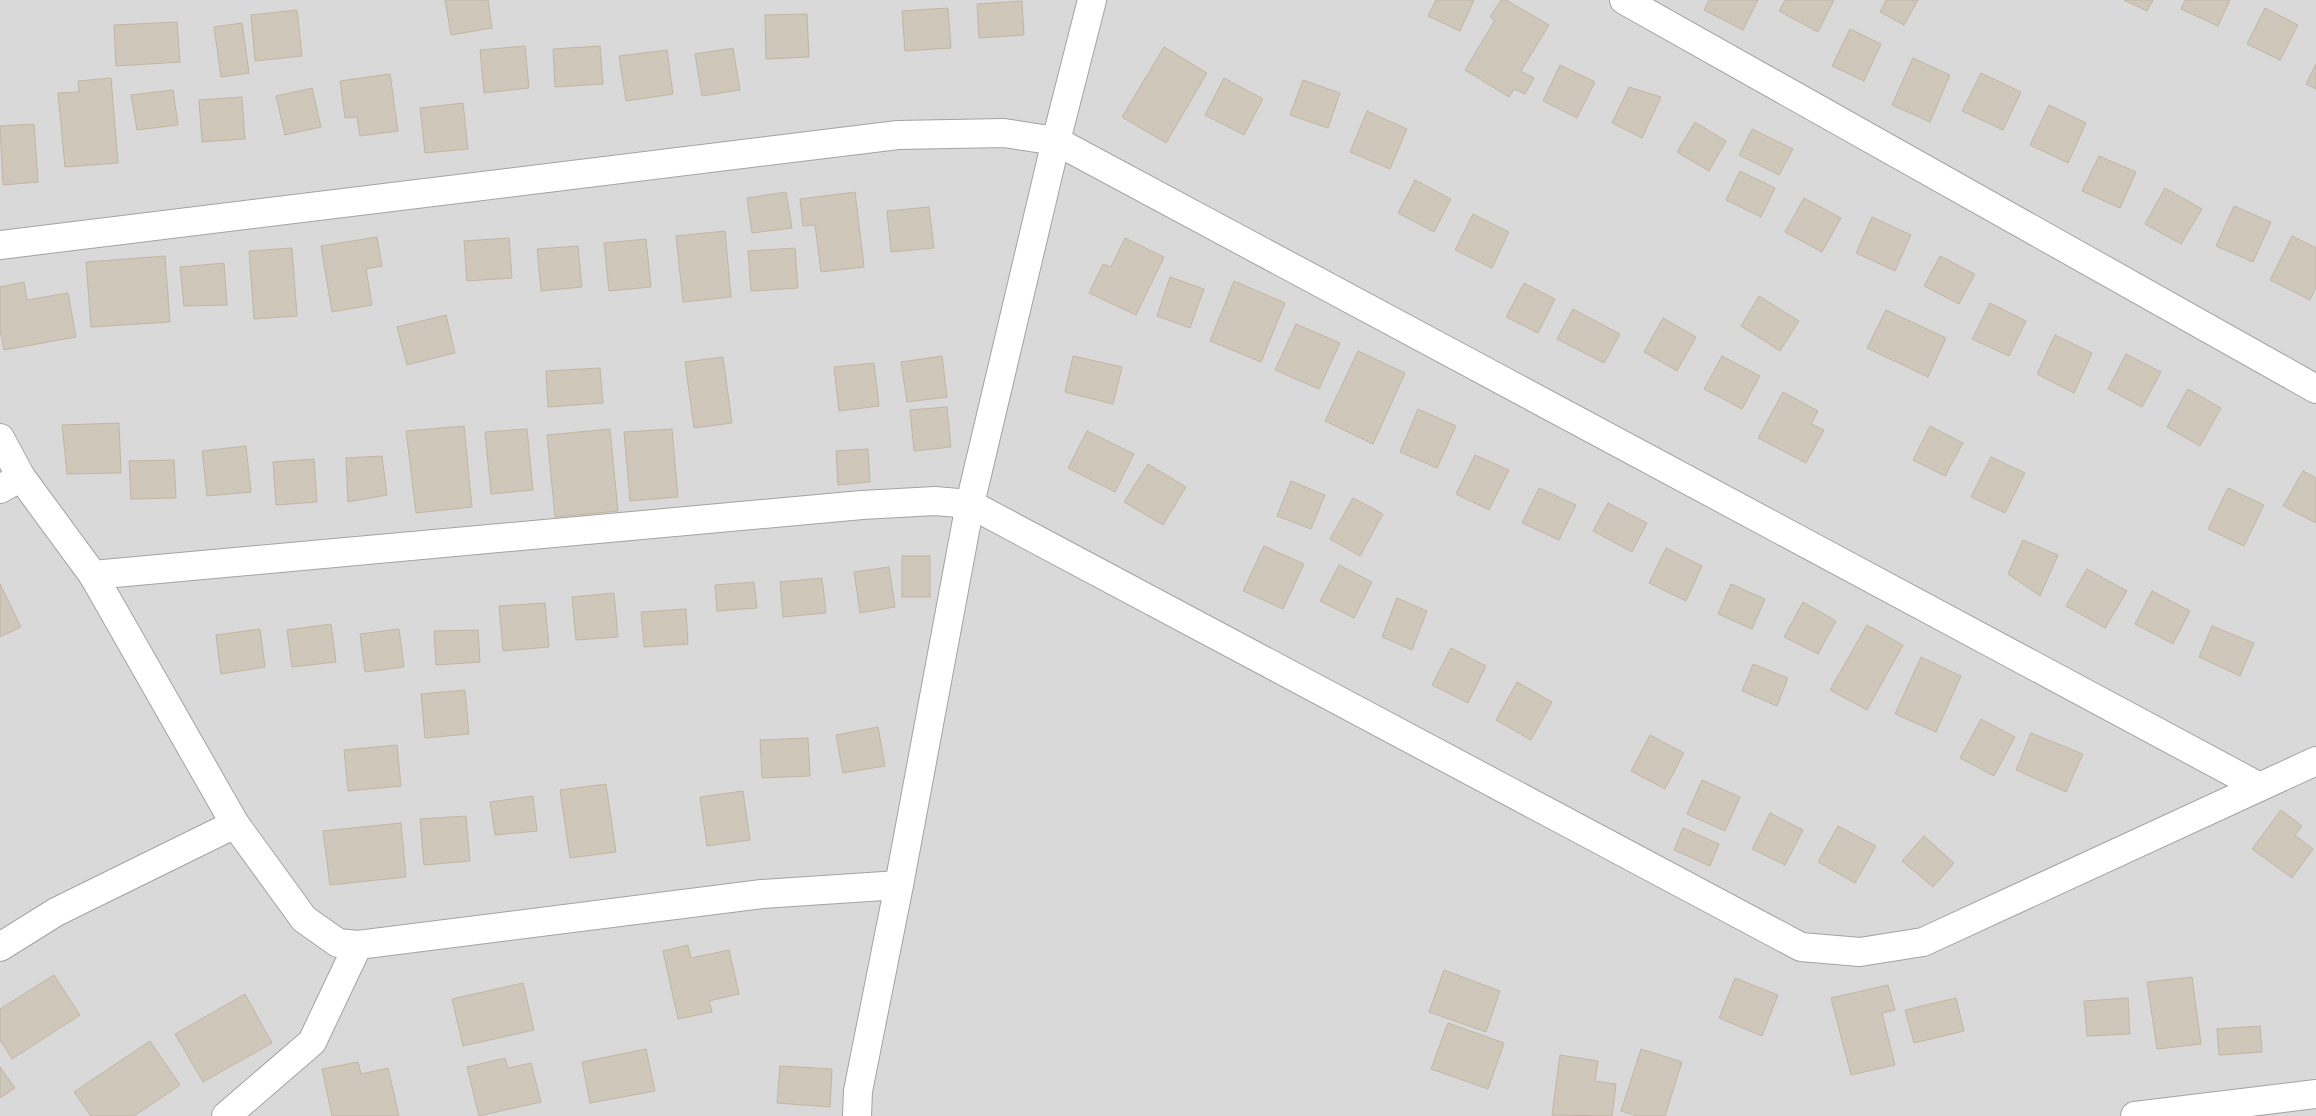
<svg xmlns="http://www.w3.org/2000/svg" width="2316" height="1116" font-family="'Source Sans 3',sans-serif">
  <rect width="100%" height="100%" fill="#eeede1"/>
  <rect fill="#dad9d9" x="0" y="0" width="2316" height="1116"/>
  <g fill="#cec7ba" stroke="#c1b6a3">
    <polygon points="445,0 488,0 492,28 451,35"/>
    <polygon points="1436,0 1474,0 1460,31 1428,16"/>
    <polygon points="1501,0 1506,0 1549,25 1521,71 1534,78 1525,94 1514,89 1509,97 1465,70 1495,20 1490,17"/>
    <polygon points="1709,0 1758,0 1743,30 1704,10"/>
    <polygon points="1785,0 1834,0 1818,32 1779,11"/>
    <polygon points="1886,0 1918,0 1904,25 1880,12"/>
    <polygon points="2124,0 2153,0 2147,11"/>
    <polygon points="2185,0 2230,0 2218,26 2181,9"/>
    <polygon points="1022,1 1024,35 979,38 977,4"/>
    <polygon points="948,8 951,48 905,51 902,11"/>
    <polygon points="2265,8 2298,25 2280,60 2247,44"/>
    <polygon points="297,10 302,56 255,61 251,15"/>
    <polygon points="807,14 809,57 766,59 765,15"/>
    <polygon points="177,22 180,62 116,66 114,25"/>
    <polygon points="242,23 249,73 221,77 214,27"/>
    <polygon points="1850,29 1881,44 1864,81 1832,66"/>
    <polygon points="525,46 529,88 484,93 480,50"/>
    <polygon points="600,46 603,84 555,87 553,49"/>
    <polygon points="1164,47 1207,73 1166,143 1122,117"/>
    <polygon points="733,48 740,90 702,96 695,54"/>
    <polygon points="667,50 673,94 626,101 619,56"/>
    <polygon points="1913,58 1950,75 1930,122 1892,105"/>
    <polygon points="2316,64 2316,89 2306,84"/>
    <polygon points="1560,65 1595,82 1577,118 1543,101"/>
    <polygon points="1981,73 2021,92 2003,130 1962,111"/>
    <polygon points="390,74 398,131 360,136 357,117 345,118 340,81"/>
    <polygon points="111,78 118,163 65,167 58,93 79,92 78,81"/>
    <polygon points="1224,78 1263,99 1244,135 1205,115"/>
    <polygon points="1303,80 1340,93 1328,128 1290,115"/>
    <polygon points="1629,87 1661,97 1642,138 1612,123"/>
    <polygon points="312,88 321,127 285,135 276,96"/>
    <polygon points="173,90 178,125 137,130 131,95"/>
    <polygon points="242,97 245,139 202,142 199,100"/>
    <polygon points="463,103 468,149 425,153 420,108"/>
    <polygon points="2049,105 2086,123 2068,163 2030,145"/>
    <polygon points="1367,111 1407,129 1390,169 1350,152"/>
    <polygon points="1695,122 1726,141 1709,171 1677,152"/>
    <polygon points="34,124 38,182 3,185 0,126"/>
    <polygon points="1752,129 1793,149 1779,175 1739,155"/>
    <polygon points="2099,156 2136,172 2120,208 2082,191"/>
    <polygon points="1740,171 1775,188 1761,217 1726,200"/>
    <polygon points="1415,180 1451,199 1434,232 1398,213"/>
    <polygon points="2165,188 2202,209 2181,244 2145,224"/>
    <polygon points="786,192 792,228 752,233 747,198"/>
    <polygon points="855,192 864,267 821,272 815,225 803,226 800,199"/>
    <polygon points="1804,198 1841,218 1822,252 1785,232"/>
    <polygon points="2234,206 2271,222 2253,262 2216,246"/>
    <polygon points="929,207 934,248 891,252 887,211"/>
    <polygon points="1473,214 1509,232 1492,268 1455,250"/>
    <polygon points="1872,217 1911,235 1895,271 1856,253"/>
    <polygon points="725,231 731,297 683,302 676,236"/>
    <polygon points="2292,236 2316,248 2316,287 2310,300 2270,280"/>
    <polygon points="377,237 382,266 366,269 372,305 332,312 321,246"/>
    <polygon points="509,238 512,278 467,281 464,241"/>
    <polygon points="1125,238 1164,257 1136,315 1089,293 1103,264 1111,267"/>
    <polygon points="646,239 651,287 609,291 604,243"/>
    <polygon points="578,246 582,287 541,291 537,249"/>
    <polygon points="292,248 297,316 254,319 249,251"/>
    <polygon points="795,248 798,288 751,291 748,251"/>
    <polygon points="165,256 170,322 91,327 86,262"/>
    <polygon points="1940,256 1975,274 1959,304 1924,286"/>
    <polygon points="224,263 227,305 184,306 180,267"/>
    <polygon points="1170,277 1204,289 1190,328 1157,316"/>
    <polygon points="1234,281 1285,303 1261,362 1210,341"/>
    <polygon points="24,282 27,300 68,293 76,337 4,350 0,329 0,287"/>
    <polygon points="1524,283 1555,299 1538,333 1506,317"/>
    <polygon points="1759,296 1799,321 1780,351 1741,326"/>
    <polygon points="1990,303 2026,321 2009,356 1972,339"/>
    <polygon points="1573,309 1620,334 1604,363 1557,339"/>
    <polygon points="1886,310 1946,338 1928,377 1867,348"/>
    <polygon points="446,315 455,353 407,365 397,327"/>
    <polygon points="1663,318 1696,337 1677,371 1644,352"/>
    <polygon points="1296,324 1340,343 1319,389 1275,370"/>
    <polygon points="2055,335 2092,353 2074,393 2037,374"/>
    <polygon points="1358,351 1405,373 1373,444 1325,421"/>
    <polygon points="2126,354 2161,372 2142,407 2108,389"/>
    <polygon points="942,356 947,397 907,402 901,362"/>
    <polygon points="1073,356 1122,367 1113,404 1065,392"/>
    <polygon points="1722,356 1760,376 1742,409 1704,389"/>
    <polygon points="723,357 732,423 694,428 685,362"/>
    <polygon points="874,363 879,406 839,411 834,367"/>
    <polygon points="600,368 603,403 548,407 546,371"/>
    <polygon points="2188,389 2221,408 2200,446 2167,427"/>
    <polygon points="1783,392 1818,411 1811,424 1824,430 1806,463 1758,438"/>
    <polygon points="947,407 951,447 914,451 910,410"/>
    <polygon points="1418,409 1456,426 1437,468 1400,452"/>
    <polygon points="119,423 121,473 67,474 62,425"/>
    <polygon points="464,426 472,507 416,513 406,431"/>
    <polygon points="1930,426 1963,443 1945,476 1913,460"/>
    <polygon points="527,429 533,490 491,494 485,432"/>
    <polygon points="610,429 618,511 555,517 547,435"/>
    <polygon points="672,429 678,497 630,501 624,432"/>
    <polygon points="1087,431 1134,454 1115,492 1068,468"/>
    <polygon points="246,446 251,492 207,496 202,451"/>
    <polygon points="868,449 870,482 838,485 836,451"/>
    <polygon points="1475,455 1509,470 1489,510 1456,494"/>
    <polygon points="382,456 387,495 348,502 346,458"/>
    <polygon points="1991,457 2025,473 2005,513 1971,497"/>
    <polygon points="314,459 317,502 276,505 273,462"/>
    <polygon points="174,460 176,498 131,499 129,461"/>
    <polygon points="1148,464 1186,487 1163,525 1124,502"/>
    <polygon points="2303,471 2316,478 2316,523 2283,506"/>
    <polygon points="1291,481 1325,495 1311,529 1277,516"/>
    <polygon points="1539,488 1576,505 1559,540 1522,523"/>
    <polygon points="2228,488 2264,505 2244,546 2208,529"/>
    <polygon points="1353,498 1383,514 1360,556 1330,539"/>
    <polygon points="1608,503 1647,523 1632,552 1593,531"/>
    <polygon points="2023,540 2058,555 2040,596 2008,574"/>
    <polygon points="1264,546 1304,564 1283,609 1243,591"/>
    <polygon points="1666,548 1702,566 1686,601 1649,583"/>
    <rect x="902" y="556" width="28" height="41"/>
    <polygon points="1339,565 1372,582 1354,618 1320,601"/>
    <polygon points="889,567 895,607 860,613 854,572"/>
    <polygon points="2087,569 2127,591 2105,628 2066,606"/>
    <polygon points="822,578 826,613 783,617 780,582"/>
    <polygon points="754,582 757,608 717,611 715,585"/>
    <polygon points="0,584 21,627 0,637"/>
    <polygon points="1731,584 1765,599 1752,629 1718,614"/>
    <polygon points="2152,591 2190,611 2173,644 2135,624"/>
    <polygon points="614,593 618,637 576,640 572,597"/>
    <polygon points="1397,598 1427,611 1412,650 1382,637"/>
    <polygon points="1803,602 1836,621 1818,654 1784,637"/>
    <polygon points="545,603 549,647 503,651 499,606"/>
    <polygon points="686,609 688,644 644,647 641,612"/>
    <polygon points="331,624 336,662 292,667 287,630"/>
    <polygon points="1867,625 1903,645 1867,710 1830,690"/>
    <polygon points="2212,626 2254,643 2240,676 2199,657"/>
    <polygon points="260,629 265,667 221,674 216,635"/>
    <polygon points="399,629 404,667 365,672 360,634"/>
    <polygon points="478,630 480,662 436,665 434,631"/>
    <polygon points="1451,648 1486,666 1468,703 1432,685"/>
    <polygon points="1921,657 1961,676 1936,732 1895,714"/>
    <polygon points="1753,664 1788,678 1777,706 1742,691"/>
    <polygon points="1517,682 1552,702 1531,740 1496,720"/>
    <polygon points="465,690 469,734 425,738 421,694"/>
    <polygon points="1981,719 2015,737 1994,776 1960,758"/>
    <polygon points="878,727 885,766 843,773 836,735"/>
    <polygon points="2031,733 2083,754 2066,792 2016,770"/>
    <polygon points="1650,735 1684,753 1665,789 1631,771"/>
    <polygon points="808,738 810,776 762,778 760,740"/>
    <polygon points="397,745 401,786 348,791 344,750"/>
    <polygon points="1702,780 1740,797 1725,831 1687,814"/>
    <polygon points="606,784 616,852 570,858 560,790"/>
    <polygon points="743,791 750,840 707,846 700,797"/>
    <polygon points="533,796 537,831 495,835 490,802"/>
    <polygon points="2281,810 2302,826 2295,835 2313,849 2292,878 2252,849"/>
    <polygon points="1770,813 1803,830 1785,865 1752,849"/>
    <polygon points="466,816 470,861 424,865 420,819"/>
    <polygon points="401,823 406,877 330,885 323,831"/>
    <polygon points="1838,826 1876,846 1855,883 1818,862"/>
    <polygon points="1683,828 1719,844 1710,866 1674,850"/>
    <polygon points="1924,836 1954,863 1933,887 1902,861"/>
    <polygon points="688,945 691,958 729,950 739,994 709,1001 712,1012 678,1019 663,951"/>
    <polygon points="1444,970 1500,991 1486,1032 1429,1012"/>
    <polygon points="54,975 80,1015 12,1059 0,1040 0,1009"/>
    <polygon points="2192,977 2201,1044 2157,1049 2147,982"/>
    <polygon points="1735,978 1778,995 1762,1036 1719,1018"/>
    <polygon points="523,983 534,1030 463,1046 452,999"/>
    <polygon points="1888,985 1895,1010 1882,1013 1895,1065 1851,1075 1831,998"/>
    <polygon points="245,994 272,1043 203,1082 175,1034"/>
    <polygon points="1956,998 1964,1031 1914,1043 1905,1010"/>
    <polygon points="2128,998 2130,1034 2087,1036 2084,1001"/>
    <polygon points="1448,1023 1504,1043 1488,1089 1431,1069"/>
    <polygon points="2260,1026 2262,1052 2219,1055 2217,1029"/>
    <polygon points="150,1041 180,1085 134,1116 91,1116 74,1092"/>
    <polygon points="646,1049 655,1091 590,1103 582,1062"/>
    <polygon points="1641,1049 1682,1062 1665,1116 1637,1116 1621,1111"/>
    <polygon points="1560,1055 1598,1061 1595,1081 1616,1084 1612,1116 1552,1115"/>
    <polygon points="505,1058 508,1068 531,1063 541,1102 479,1116 467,1067"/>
    <polygon points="358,1062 361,1074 388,1068 399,1116 332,1116 322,1069"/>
    <polygon points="780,1066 832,1069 830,1107 777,1103"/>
    <polygon points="0,1067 15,1088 0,1098"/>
  </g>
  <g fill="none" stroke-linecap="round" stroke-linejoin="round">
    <g stroke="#a3a3a3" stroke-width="30">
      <g id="minor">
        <polyline points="1624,0 2316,389"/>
        <polyline points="0,245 898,135 1004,133 1056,141 2258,786"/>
        <polyline points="0,438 21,477 93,575 235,824 304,919 338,943 358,945 762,894 899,885"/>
        <polyline points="0,489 21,477"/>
        <polyline points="93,575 862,505 935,501 970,504 1801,947 1860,952 1923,942 2316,761"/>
        <polyline points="0,947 56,912 235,824"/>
        <polyline points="226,1116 312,1042 358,945"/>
        <polyline points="857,1116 858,1091 899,885 970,504 1056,141 1092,0"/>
        <polyline points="2135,1116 2316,1094"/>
      </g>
    </g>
    <use href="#minor" stroke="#fff" stroke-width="28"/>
  </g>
</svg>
